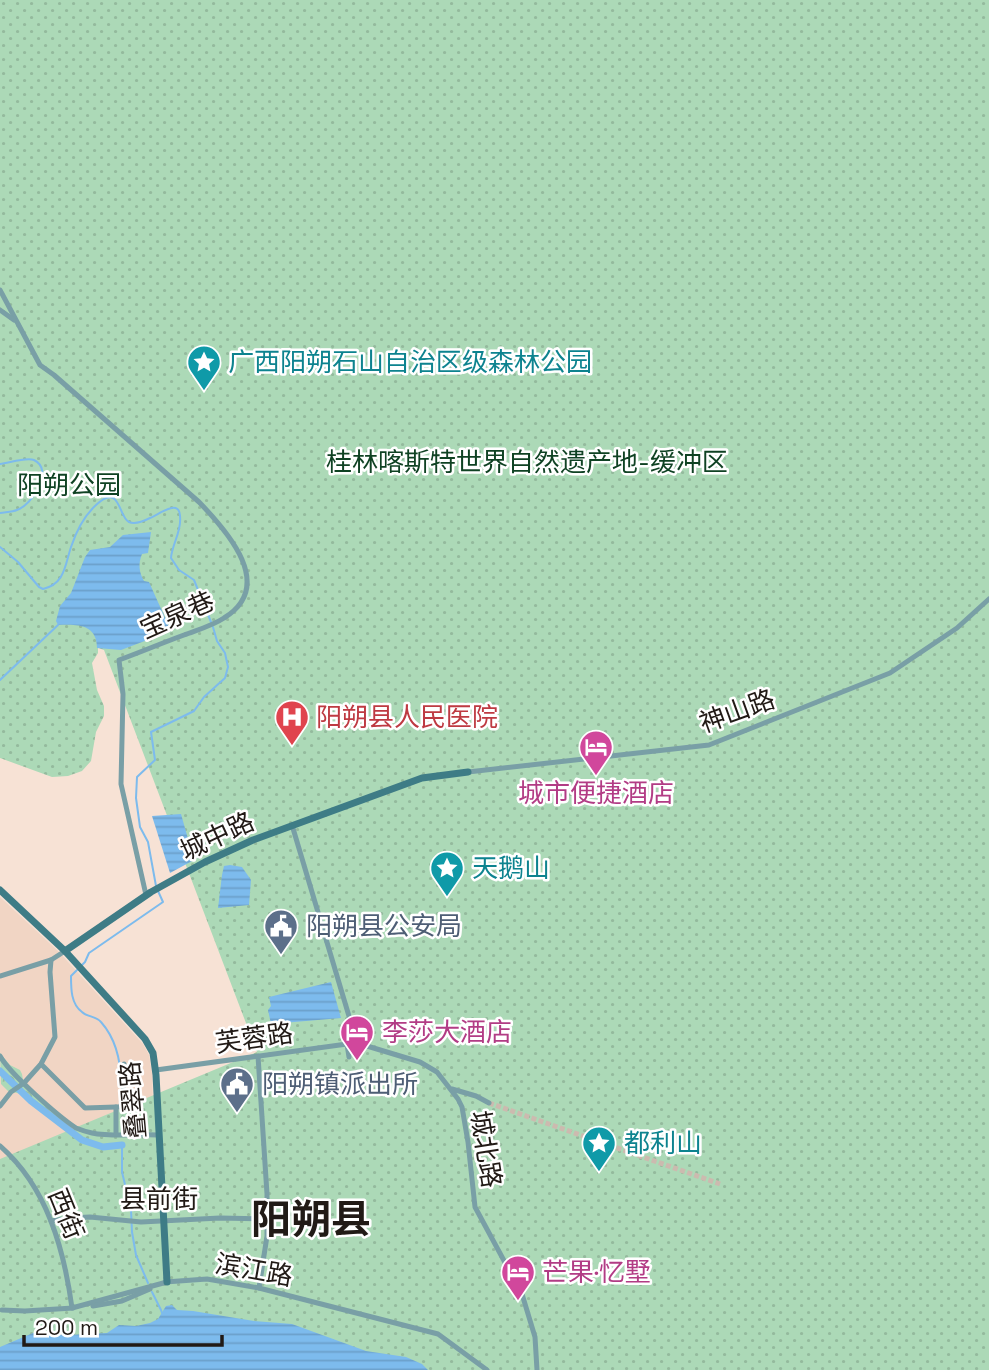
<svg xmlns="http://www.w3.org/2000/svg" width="989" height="1370" font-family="'Space Grotesk','Noto Sans SC',sans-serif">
  <defs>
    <pattern id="forest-crowns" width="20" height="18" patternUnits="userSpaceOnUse" patternTransform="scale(1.75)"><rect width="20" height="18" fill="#acd9b7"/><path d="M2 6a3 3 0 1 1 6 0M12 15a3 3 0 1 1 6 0" fill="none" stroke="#94ba9d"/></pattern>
    <pattern id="park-dots" width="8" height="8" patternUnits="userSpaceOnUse" patternTransform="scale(1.75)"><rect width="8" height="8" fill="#acd9b7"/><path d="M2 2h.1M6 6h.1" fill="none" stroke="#94ba9d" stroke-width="1.8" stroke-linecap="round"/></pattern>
    <pattern id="water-rules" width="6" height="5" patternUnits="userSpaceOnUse" patternTransform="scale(1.75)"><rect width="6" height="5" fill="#7dbbed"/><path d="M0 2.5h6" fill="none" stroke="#6ca0ca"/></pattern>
  </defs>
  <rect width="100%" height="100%" fill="#f7e2d5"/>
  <polygon fill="#f1d5c4" points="0,897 59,952 143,1044 149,1055 152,1073 154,1145 0,1286"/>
  <polygon fill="url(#forest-crowns)" points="0,1053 10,1065 20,1070 22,1074 24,1086 68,1125 36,1103 21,1094 8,1091 1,1084"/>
  <polygon fill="url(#park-dots)" points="0,0 989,0 989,1370 0,1370 0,1159 257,1052 104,650 98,648 98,653 92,663 97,690 104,706 104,716 96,732 91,761 82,771 68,776 52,777 0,758"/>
  <g fill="url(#water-rules)">
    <path d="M151 532 148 553 142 554C138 564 139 572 144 581L149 582 171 631 121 650 97 648C97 624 77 624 58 625L56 621 60 606 71 593 85 557 90 550 110 547 123 535Z"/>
    <polygon points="181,814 194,860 170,873 152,816"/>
    <polygon points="230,865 242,867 251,880 249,905 218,908 222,875 224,866"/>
    <polygon points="331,982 341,1018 271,1024 268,1010 271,1006 269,997"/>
    <polygon points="172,1305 177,1310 193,1311 254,1321 292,1324 366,1351 406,1357 422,1364 428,1370 0,1370 0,1347 33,1333 68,1335 107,1333 119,1325 136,1326 150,1323 158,1319 166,1306"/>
  </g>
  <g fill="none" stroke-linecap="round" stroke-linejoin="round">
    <g stroke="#7dbbed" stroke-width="2">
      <path d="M0 464C9 463 26 457 34 460 55 470 32 505 17 510 12 512 5 512 0 513"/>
      <path d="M0 547 18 562 39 587 43 589C65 584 65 565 71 547 76 532 84 516 96 505 121 482 118 517 129 522 135 525 144 521 150 518 158 515 179 498 180 516 182 531 172 544 171 558L179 570 194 580 211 622"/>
      <polyline points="0,680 58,625"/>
      <polyline points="156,886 148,842 140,827 136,798 137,777 155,760 151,732 194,711 204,697 225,678 228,667 225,653 217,641 213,627"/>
      <polyline points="81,966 85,962 89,953 163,902 158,891"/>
      <path d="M77 970 71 976C71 989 71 1004 82 1012 87 1017 96 1016 101 1022 116 1039 121 1061 121 1084"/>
      <polyline points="122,1145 122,1172 131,1210 132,1232 136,1255 148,1283"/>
      <polyline points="152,1292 161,1310 162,1313"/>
    </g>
    <polyline stroke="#7dbbed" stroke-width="7" points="0,1071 31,1101 82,1140 103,1147 122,1145"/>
    <polyline stroke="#ccbaaf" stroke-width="5" stroke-dasharray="5 2.5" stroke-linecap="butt" points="489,1103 720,1184"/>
    <g stroke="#799fa6" stroke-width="5">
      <path d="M0 290 40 365 54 375 199 502C228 532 276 586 224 618 212 626 197 630 184 635 162 643 141 652 119 660L123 694 121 784 146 895"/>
      <polyline points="0,310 14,320"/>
      <polyline points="468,772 709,745 890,673 957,628 989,599"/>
      <polyline points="292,825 357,1043 420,1062 437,1072 458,1099 462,1107 468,1142 475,1207 522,1294 535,1337 537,1370"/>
      <polyline points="0,976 51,960 65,951"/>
      <path d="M0 1056C10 1074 58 1116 76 1128 81 1130 87 1132 92 1133 110 1137 139 1134 158 1135"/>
      <polyline points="258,1056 267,1194 267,1236 259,1288"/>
      <polyline points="41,1064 85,1108 116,1107"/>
      <polyline points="156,1072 156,1070 347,1044 349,1057"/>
      <polyline points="452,1089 476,1096 489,1103"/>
      <polyline points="0,1106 11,1092 24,1083 41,1064 55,1037 50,972 51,960"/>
      <polyline points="116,1134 116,1107 120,1107 123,1101 124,1064"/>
      <path d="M0 1146C47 1187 64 1249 72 1308L167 1282 166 1278"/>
      <polyline points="51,1221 70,1218 90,1217 141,1222 220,1218 267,1219"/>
      <polyline points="165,1282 207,1279 259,1288 438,1334 487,1370"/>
      <polyline points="93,1306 122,1301 150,1289"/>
      <polyline points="2,1310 25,1311 73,1308"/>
    </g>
    <g stroke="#3e7c86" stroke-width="7">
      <polyline points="0,890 65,951 145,1039 153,1053 156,1075 167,1282"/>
      <polyline points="65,951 151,892 205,862 253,840 422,778 468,772"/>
    </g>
  </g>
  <defs>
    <g id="sight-pin" transform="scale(1.75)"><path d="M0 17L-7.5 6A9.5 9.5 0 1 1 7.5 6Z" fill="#0f9aa8" stroke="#fff"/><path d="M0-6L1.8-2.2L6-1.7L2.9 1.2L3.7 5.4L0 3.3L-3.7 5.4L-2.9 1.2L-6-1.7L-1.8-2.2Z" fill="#fff"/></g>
    <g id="hospital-pin" transform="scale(1.75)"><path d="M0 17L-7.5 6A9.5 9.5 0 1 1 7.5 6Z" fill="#e0444e" stroke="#fff"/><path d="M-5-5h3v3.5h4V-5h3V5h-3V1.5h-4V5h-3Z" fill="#fff"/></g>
    <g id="hotel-pin" transform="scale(1.75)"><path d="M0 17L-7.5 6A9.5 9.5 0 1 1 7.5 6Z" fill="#d1479c" stroke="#fff"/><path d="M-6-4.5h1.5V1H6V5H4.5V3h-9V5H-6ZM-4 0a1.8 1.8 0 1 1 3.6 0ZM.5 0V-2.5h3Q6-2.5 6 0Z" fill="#fff"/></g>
    <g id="civic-pin" transform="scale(1.75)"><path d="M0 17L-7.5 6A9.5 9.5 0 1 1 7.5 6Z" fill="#5c6f8a" stroke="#fff"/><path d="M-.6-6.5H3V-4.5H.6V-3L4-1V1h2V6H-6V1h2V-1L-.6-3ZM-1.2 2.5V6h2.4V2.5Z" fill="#fff"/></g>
  </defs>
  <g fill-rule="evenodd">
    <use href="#sight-pin" x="204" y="362"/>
    <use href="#hospital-pin" x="292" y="717"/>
    <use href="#hotel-pin" x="596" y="747"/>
    <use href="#sight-pin" x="447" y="868"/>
    <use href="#civic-pin" x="281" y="926"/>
    <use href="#hotel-pin" x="357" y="1032"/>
    <use href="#civic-pin" x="237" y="1084"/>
    <use href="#sight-pin" x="599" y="1143"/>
    <use href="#hotel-pin" x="518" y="1272"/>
  </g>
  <g text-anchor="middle" stroke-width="5" stroke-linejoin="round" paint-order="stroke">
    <g font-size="26" fill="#0d838f" stroke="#fff" text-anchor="start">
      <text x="228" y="371">广西阳朔石山自治区级森林公园</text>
      <text x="472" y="877">天鹅山</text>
      <text x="624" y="1152">都利山</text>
    </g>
    <g font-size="26" fill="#0f4223" stroke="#fff">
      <text x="527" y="471">桂林喀斯特世界自然遗产地-缓冲区</text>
      <text x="69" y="494">阳朔公园</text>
    </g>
    <g font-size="26" fill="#211a16" stroke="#fff">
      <text transform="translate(177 615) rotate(-24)" y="9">宝泉巷</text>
      <text transform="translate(737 711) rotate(-20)" y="9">神山路</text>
      <text transform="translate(217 836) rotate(-25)" y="9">城中路</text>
      <text transform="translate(254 1038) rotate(-8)" y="9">芙蓉路</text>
      <text transform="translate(133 1100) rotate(-95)" y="9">叠翠路</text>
      <text transform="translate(486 1149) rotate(81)" y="9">城北路</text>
      <text x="159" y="1208">县前街</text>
      <text transform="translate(66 1214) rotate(68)" y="9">西街</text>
      <text transform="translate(254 1270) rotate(10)" y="9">滨江路</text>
    </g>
    <g font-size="26" fill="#be3a42" stroke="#fff" text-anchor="start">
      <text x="316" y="726">阳朔县人民医院</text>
    </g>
    <g font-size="26" fill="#b23c85" stroke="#fff" text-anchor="start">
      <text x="596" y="802" text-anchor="middle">城市便捷酒店</text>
      <text x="382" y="1041">李莎大酒店</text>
      <text x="542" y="1281">芒果·忆墅</text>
    </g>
    <g font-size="26" fill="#4e5e75" stroke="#fff" text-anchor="start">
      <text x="306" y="935">阳朔县公安局</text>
      <text x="262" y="1093">阳朔镇派出所</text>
    </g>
    <g font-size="40" font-weight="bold" fill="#211a16" stroke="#fff">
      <text x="311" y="1233">阳朔县</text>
    </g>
  </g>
  <path d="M24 1335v10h198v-10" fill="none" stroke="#211a16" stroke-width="3.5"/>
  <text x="35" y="1335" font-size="21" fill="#211a16" stroke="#ffffff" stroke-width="5" paint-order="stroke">200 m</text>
</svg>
